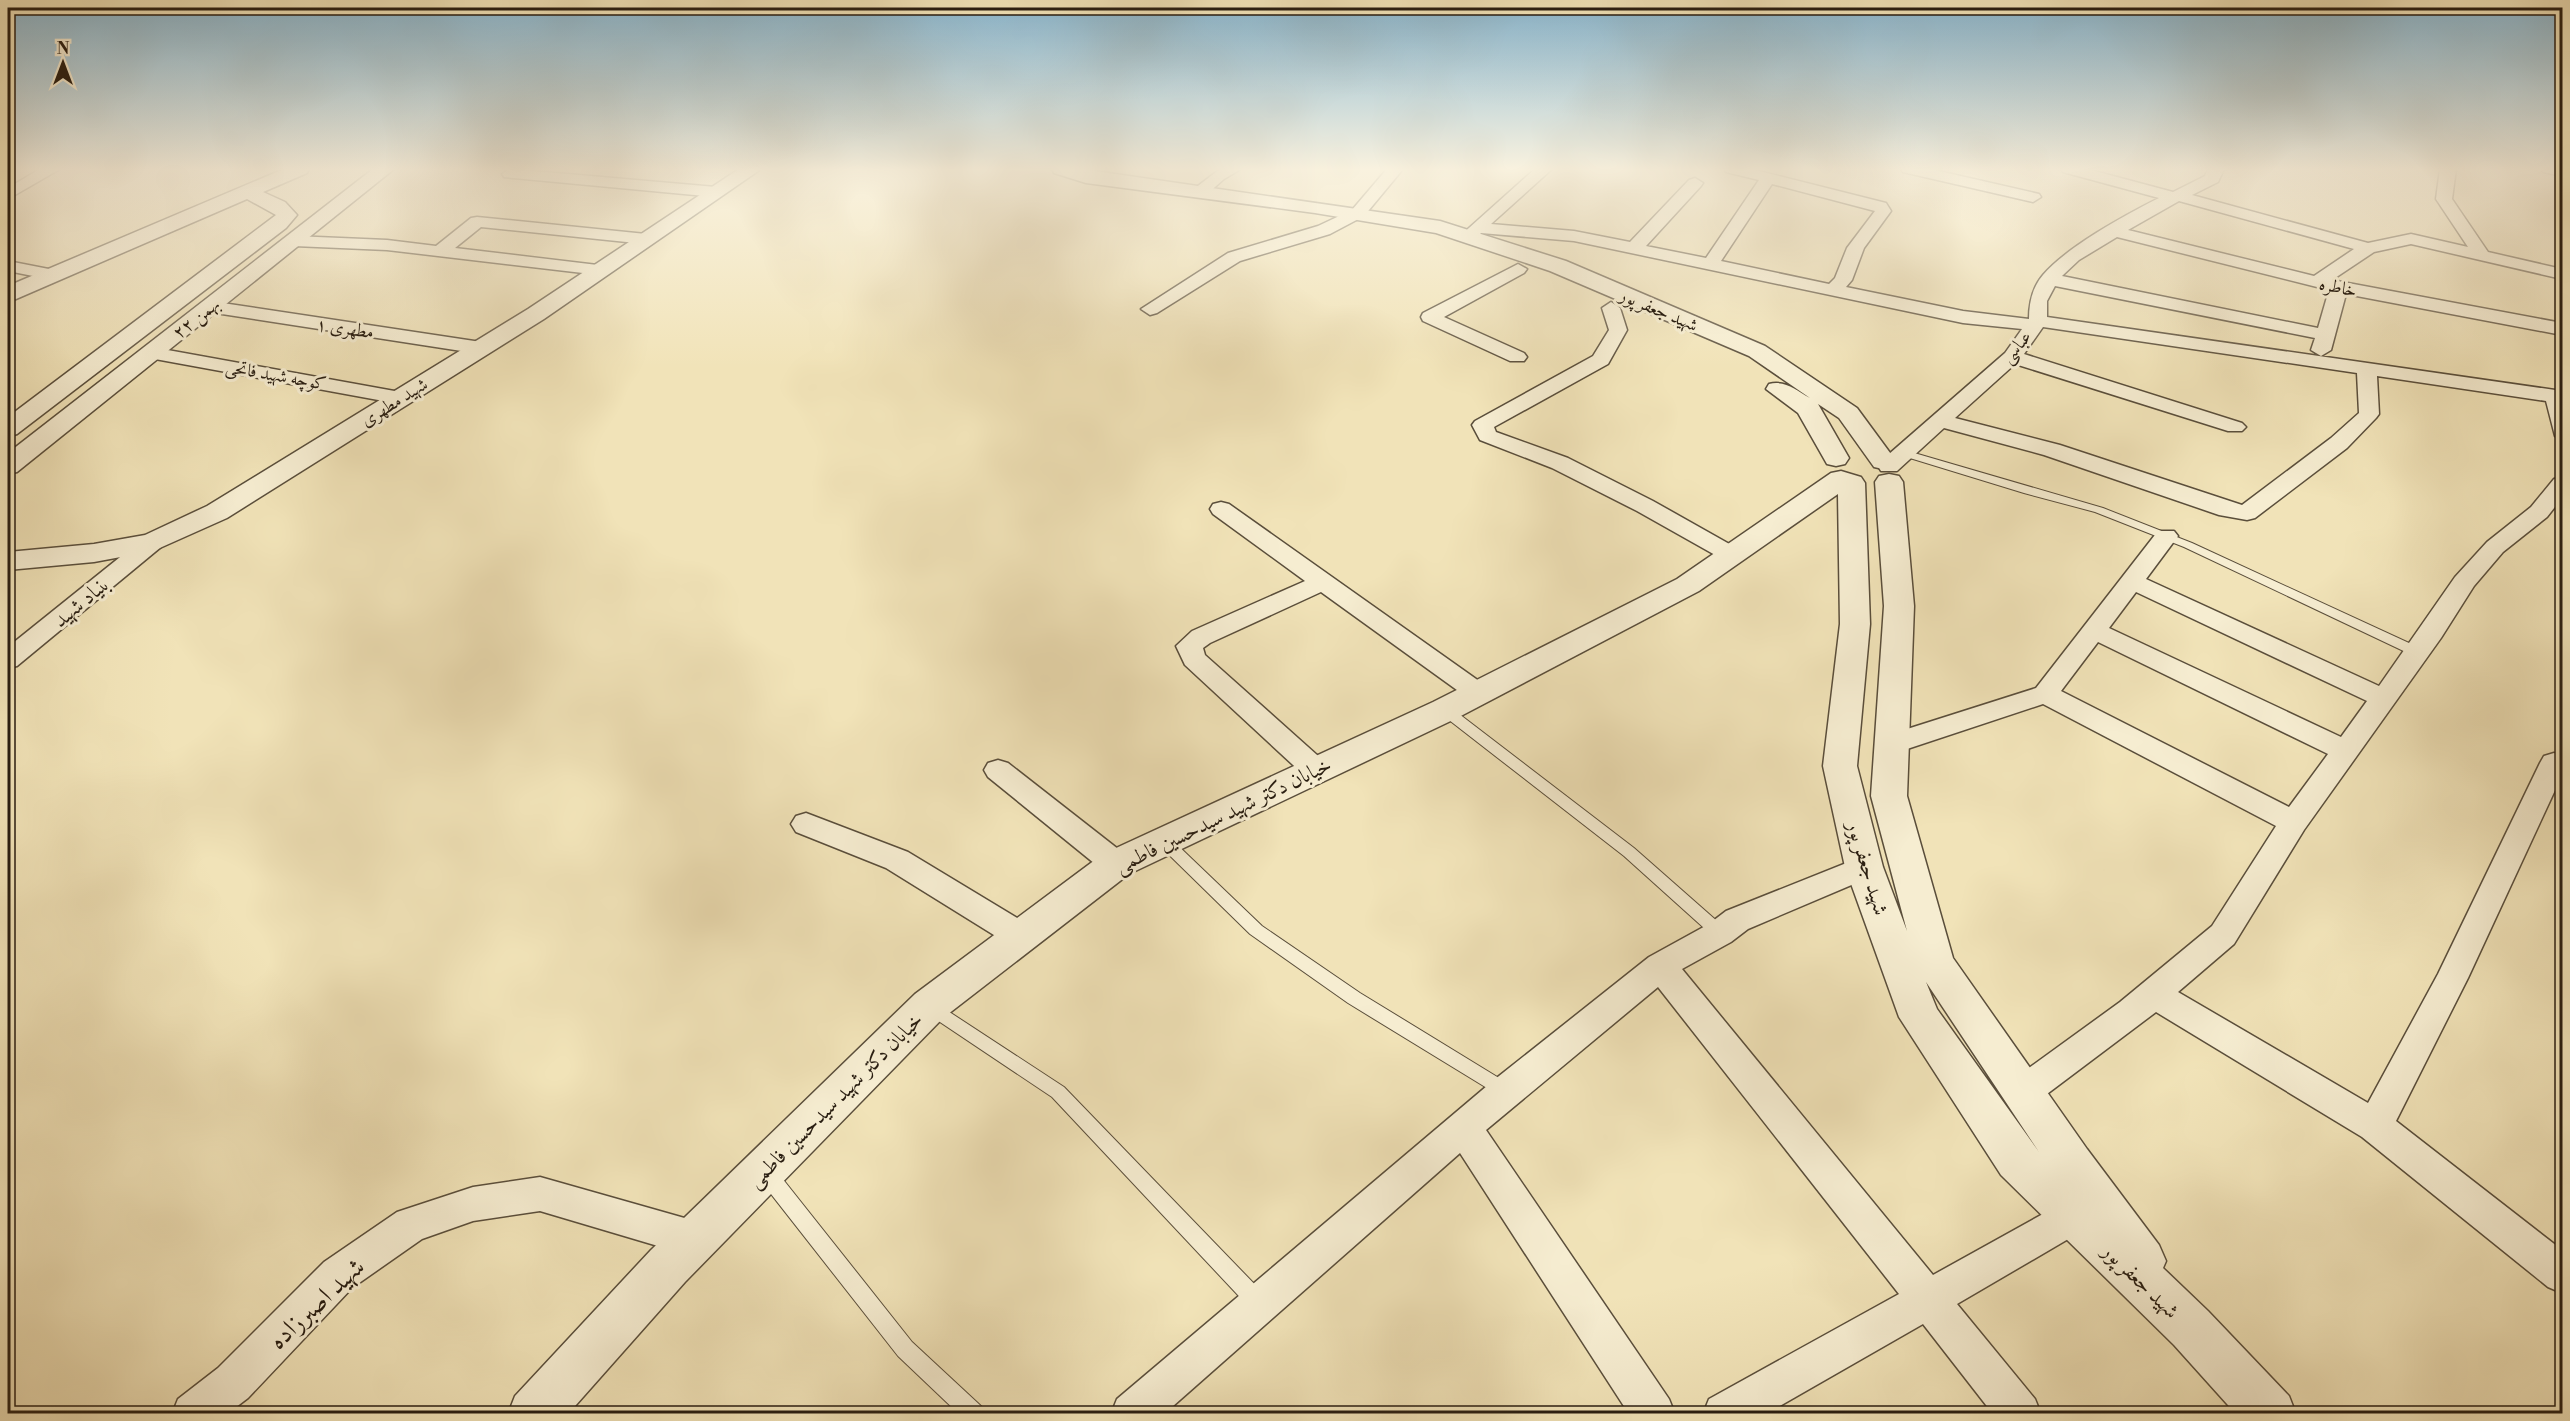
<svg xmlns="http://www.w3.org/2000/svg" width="2570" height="1421" font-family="'Libre Bodoni',Amiri,serif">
  <rect width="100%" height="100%" fill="#f1e3b8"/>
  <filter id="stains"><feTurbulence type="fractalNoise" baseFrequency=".00333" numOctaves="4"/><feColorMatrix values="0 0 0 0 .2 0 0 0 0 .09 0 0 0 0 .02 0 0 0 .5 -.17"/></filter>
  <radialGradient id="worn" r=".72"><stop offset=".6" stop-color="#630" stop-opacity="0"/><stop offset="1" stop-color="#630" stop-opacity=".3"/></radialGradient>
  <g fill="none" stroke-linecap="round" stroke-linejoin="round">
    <g stroke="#5a4e3b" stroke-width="2">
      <g id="service">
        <polygon points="1904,450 2103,508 2192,543 2422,649 2423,652 2417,656 2412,655 2184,547 2095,512 2024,493 1900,455 1900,451"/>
        <polygon points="1445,705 1450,707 1634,848 1726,929 1728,933 1726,937 1720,939 1714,937 1624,856 1440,713 1438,710"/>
        <polygon points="1164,836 1169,837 1262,926 1360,993 1512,1086 1515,1091 1512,1096 1506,1099 1500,1096 1348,1003 1250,934 1159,845 1157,841 1159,837"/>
        <polygon points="931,1000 1064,1087 1265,1295 1268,1302 1265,1309 1258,1312 1251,1309 1052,1097 925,1012 923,1007 925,1002"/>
        <polygon points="767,1166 774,1168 912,1342 982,1407 985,1414 959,1414 898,1356 760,1180 758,1174 760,1168"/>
      </g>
    </g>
    <g stroke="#5a4e3b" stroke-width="3">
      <g id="minor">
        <polygon points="40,169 60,169 8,199 8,188"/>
        <polygon points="510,169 716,187 724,192 716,197 504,177 502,174"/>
        <polygon points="1220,169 1241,169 1224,179 1206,195 1194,195 1192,192 1194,189"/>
        <polygon points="1387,169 1403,169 1364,216 1330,234 1240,261 1157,313 1150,315 1141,309 1228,253 1318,226 1352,210"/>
        <path d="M1535 169H1552L1491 224 1574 231 1630 242 1689 180 1695 178 1703 183 1701 186 1646 246 1706 258 1759 180 1726 172 1724 169H1751L1886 203 1891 211 1864 248 1852 280 1846 287 1963 311 2029 319C2029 303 2032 288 2043 275 2067 247 2125 215 2159 198L2063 172 2061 169H2087L2173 192 2205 176 2208 169H2224L2218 182 2192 195 2368 243 2411 234 2468 247 2436 199 2440 169H2456L2452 199 2488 252 2562 269V279L2411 244 2374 252 2332 280 2562 323V335L2346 294 2331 350 2321 356 2311 350 2315 338 2055 286 2047 301V317L2562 391V438L2555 436 2546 401 2377 376 2379 414 2376 418 2347 448 2255 518 2247 520 2219 515 2044 455 1944 428 1897 471H1881L1878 466 1881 461 2005 353 2022 329 1963 323 1574 241 1481 233 1474 240H1462L1460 236ZM1772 184 1875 211 1847 248 1835 278 1829 284 1721 261ZM2179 201 2354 249 2314 276 2128 230ZM2117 237 2329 290 2318 328 2062 276 2079 260ZM2043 327 2357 373 2359 413 2331 438 2242 505 2060 445 1955 418 2015 364 2228 431H2242L2246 427 2242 423 2024 354Z"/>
        <polygon points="1901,169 1930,169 2039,194 2041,197 2033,202 1903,172"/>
        <polygon points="2541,169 2562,169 2562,176 2543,172"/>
        <polygon points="477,217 646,234 655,239 646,244 481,227 455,248 606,266 609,270 600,275 387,250 294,246 285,241 294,236 387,240 436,246 471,218"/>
        <polygon points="8,261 59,271 62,275 53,280 8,271"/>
        <polygon points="1518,264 1527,269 1524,273 1444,317 1524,353 1527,357 1524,361 1510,361 1423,321 1421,317 1423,313"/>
        <polygon points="209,301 481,342 491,348 481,354 202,311 200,307"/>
        <polygon points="1611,302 1620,308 1627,330 1608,364 1494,427 1496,432 1568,458 1653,501 1740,550 1744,555 1740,560 1724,560 1637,511 1552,468 1480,440 1472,425 1475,421 1593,356 1609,330 1602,308"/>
        <polygon points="151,347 400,392 407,394 410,398 407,402 400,404 144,357 141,353"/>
        <path d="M2562 477V498L2547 517 2503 552 2474 586 2441 638 2304 830 2234 944 2178 992 2368 1103 2438 974 2540 763 2544 756 2554 753 2562 756V775L2468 978 2396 1121 2562 1250V1293L2548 1287 2362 1137 2156 1012 2035 1103 2023 1107 2011 1103 2005 1092 2011 1081 2120 1002 2212 926 2276 826 2043 704 1892 754 1882 751 1878 744 1882 737 2036 688 2158 531H2174L2178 536 2146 579 2379 686 2455 577 2487 542 2531 507 2554 479ZM2136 592 2367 701 2341 737 2109 628ZM2098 642 2328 754 2289 807 2061 691Z"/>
        <polygon points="1221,502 1229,504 1486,686 1490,692 1486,698 1477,701 1468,698 1321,592 1210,643 1203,648 1205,655 1326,763 1330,770 1326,777 1316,780 1306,777 1185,665 1176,646 1192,631 1305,581 1213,514 1210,509 1213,504"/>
        <polygon points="153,535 161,537 165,542 161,547 17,666 8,668 8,647 145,537"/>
        <polygon points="998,760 1008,763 1127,856 1131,864 1127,872 1116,875 1105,872 988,777 984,770 988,763"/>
        <polygon points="806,813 908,852 1032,927 1037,936 1032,945 1021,948 1010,945 886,868 796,832 791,824 796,816"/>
        <polygon points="1864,856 1875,859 1879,867 1875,875 1748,929 1731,942 1682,969 1933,1275 2061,1204 2074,1198 2087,1204 2093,1216 2087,1228 1957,1304 2035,1399 2041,1414 1993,1414 1923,1324 1766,1414 1703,1414 1709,1399 1899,1294 1658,987 1486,1130 1669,1399 1675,1414 1629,1414 1460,1153 1164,1414 1111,1414 1117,1399 1494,1080 1649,957 1709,924 1726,911"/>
        <polygon points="540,1177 695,1221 708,1226 714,1239 708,1252 695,1257 540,1211 473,1221 422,1239 352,1288 248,1398 227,1414 172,1414 178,1399 218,1368 324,1262 397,1212 473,1187"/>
      </g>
    </g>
    <g stroke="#5a4e3b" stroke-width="3">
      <g id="tertiary">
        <polygon points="284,169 309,169 307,173 263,192 285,202 297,215 286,228 17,434 8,437 8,417 276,215 247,199 16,299 8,301 8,286"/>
        <polygon points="373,169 394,169 17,472 8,474 8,453"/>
        <polygon points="739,169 761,169 544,319 227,518 153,551 94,562 8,570 8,552 94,544 145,535 207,506 528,309"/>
        <path d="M1052 169H1081L1440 221 1566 261 1765 346 1857 408 1896 461 1892 467 1883 469 1874 467 1839 418 1818 404 1849 458 1845 464 1836 466 1827 464 1798 413 1766 389 1769 384C1785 380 1796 390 1810 398L1749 356 1550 271 1436 233 1315 213 1086 183 1054 173Z"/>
        <path d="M1841 471 1861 477 1865 483 1870 624 1857 766 1883 867 1907 931 1871 796 1884 606 1875 482 1879 476 1889 474 1899 476 1903 482 1914 606 1907 796 1953 958 2087 1149 2159 1245 2166 1261 2163 1268 2208 1311 2289 1396 2296 1414H2236L2174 1345 2001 1175 1899 1017 1845 867 1823 766 1840 624 1838 494 1699 591 1457 718 1129 874 943 1018 685 1282 568 1414H508L515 1396 651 1250 915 994 1103 854 1433 702 1677 579 1831 473ZM1926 982 2039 1152 1937 1009Z"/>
      </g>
    </g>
    <use href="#service" fill="#f6edd1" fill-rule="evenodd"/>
    <use href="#minor" fill="#f6edd1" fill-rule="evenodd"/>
    <use href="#tertiary" fill="#f6edd1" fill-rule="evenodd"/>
  </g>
  <linearGradient id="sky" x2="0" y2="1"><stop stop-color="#89b8d2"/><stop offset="0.46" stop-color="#f9f2df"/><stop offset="1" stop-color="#f9f2df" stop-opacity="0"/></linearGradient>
  <rect width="2570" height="368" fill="url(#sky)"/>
  <g text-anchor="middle" stroke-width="6" stroke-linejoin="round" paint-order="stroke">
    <g font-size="18" fill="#281d11" stroke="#f6edd1">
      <text transform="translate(2338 287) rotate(12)" y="6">خاطره</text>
      <text transform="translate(1659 310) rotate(23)" y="6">شهید جعفر پور</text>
      <text transform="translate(196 318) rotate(-38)" y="6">۲۲ بهمن</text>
      <text transform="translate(345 328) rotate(8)" y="6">مطهری ۱</text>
      <text transform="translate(2016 347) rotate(-50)" y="6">عباسی</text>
      <text transform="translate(276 375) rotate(10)" y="6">کوچه شهید فاتحی</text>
      <text transform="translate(394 402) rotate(-32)" y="6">شهید مطهری</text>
    </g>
    <g font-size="21" fill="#281d11" stroke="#f6edd1">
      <text transform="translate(81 602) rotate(-40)" y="7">بنیاد شهید</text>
      <text transform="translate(1223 815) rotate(-26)" y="7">خیابان دکتر شهید سیدحسین فاطمی</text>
      <text transform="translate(1868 868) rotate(73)" y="7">شهید جعفر پور</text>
      <text transform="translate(835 1100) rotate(-45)" y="7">خیابان دکتر شهید سیدحسین فاطمی</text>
      <text transform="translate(2141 1281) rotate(44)" y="7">شهید جعفر پور</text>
    </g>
    <g font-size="26" fill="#281d11" stroke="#f6edd1">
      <text transform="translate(316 1303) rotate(-43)" y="9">شهید اصبرزاده</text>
    </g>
  </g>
  <rect width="2570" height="1421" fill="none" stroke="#f1e3b8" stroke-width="30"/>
  <rect x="9" y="9" width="2552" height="1403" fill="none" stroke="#281d11" stroke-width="3"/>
  <rect x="15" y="15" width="2540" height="1391" fill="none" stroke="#281d11" stroke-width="1.5"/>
  <g transform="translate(63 63)" stroke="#f6edd1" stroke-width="4.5" paint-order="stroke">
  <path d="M0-4.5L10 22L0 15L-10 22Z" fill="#281d11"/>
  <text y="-9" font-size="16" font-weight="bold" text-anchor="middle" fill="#281d11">N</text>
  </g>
  <rect width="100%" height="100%" filter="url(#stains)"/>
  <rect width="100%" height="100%" fill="url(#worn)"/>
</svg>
